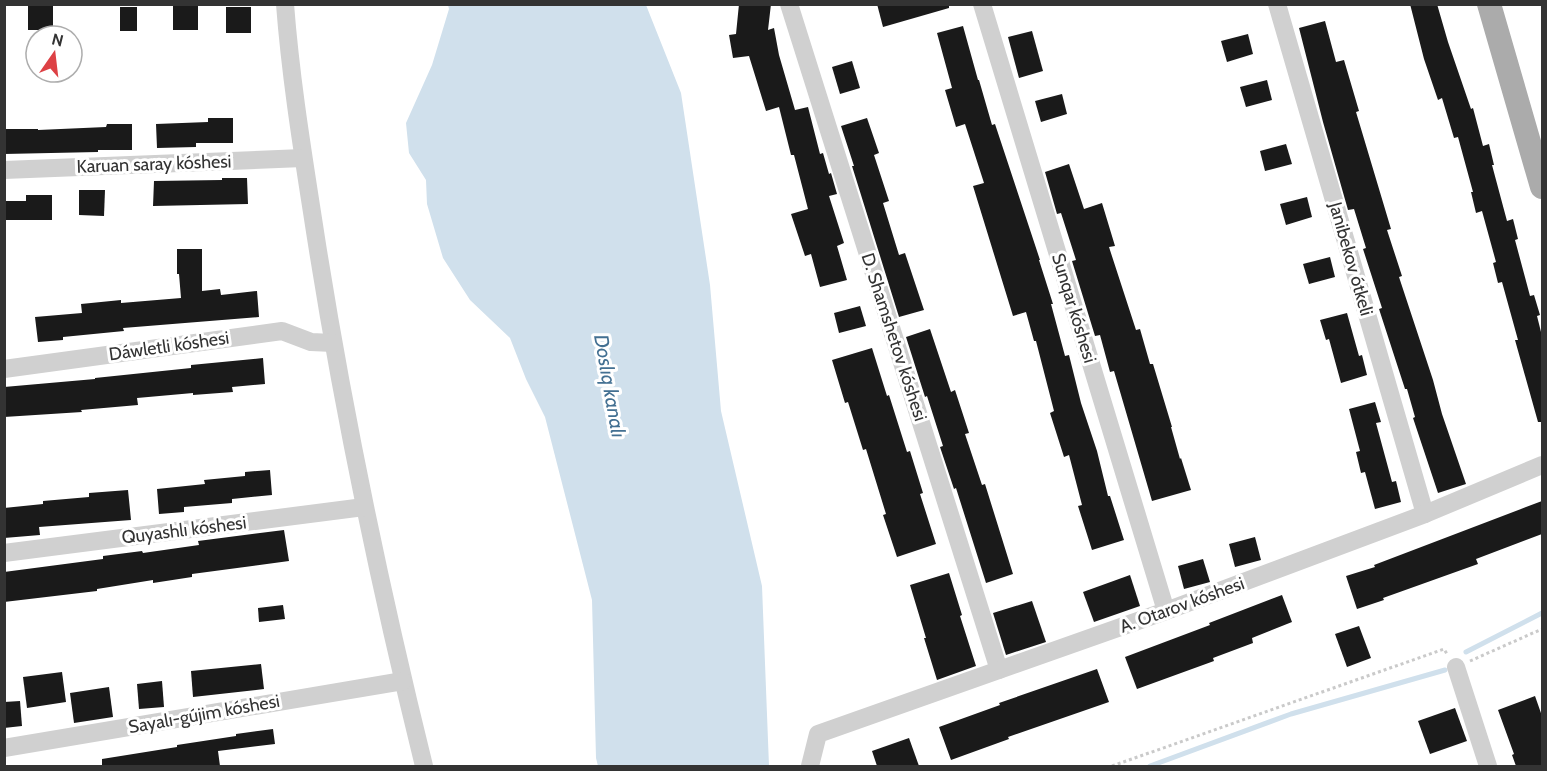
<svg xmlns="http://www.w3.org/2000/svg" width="1547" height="771" font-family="Cabin,sans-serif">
  <rect width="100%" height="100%" fill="#fff"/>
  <polygon fill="#d0e0ec" points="448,5 646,5 681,93 710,285 721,411 762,586 769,766 598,766 596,758 592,600 545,417 526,379 510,338 470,300 443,258 427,204 426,180 409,153 406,123 432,65 449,9"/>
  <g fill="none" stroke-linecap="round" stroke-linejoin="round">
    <g stroke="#d0e0ec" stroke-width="5">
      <polyline points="1466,652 1542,613"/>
      <polyline points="1150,766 1291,714 1445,670"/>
    </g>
  </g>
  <g fill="#1a1a1a">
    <rect x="173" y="4" width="25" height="26"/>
    <polygon points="739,4 771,4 768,30 774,28 779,55 795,110 808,107 820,154 823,153 829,174 831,173 837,194 829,196 844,243 837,246 847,280 820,287 811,254 805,256 791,214 808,209 794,155 791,155 779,107 766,111 749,56 733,58 729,35 736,34"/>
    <polygon points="877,4 949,4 949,8 883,27"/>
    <polygon points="1410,4 1437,4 1448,42 1471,109 1473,108 1483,146 1489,144 1494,165 1492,165 1507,221 1513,219 1518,239 1515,240 1530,296 1534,295 1540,315 1537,316 1542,336 1542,422 1538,422 1515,340 1518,340 1502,282 1498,283 1493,263 1496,262 1482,211 1476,213 1471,192 1473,192 1458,137 1454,138 1442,98 1438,100 1424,59"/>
    <rect x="28" y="5" width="25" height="25"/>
    <rect x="120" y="7" width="17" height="24"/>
    <rect x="226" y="7" width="25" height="26"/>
    <polygon points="1325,21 1336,62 1344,60 1359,111 1356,112 1391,229 1387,230 1402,276 1399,277 1433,380 1442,414 1466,484 1438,493 1413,418 1415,417 1407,389 1405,389 1379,309 1382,308 1363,249 1366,248 1354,209 1348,210 1323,122 1299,28"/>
    <polygon points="963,26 978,80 979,80 992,125 995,124 1040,260 1039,260 1053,304 1051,304 1065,356 1069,355 1081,403 1097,451 1108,496 1110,496 1124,540 1092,550 1078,506 1082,505 1069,455 1064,457 1050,413 1054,411 1036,341 1034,341 1026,312 1013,316 973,186 984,183 965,124 956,127 945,90 952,88 937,33"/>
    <polygon points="1032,31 1043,71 1019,78 1008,37"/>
    <polygon points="1248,34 1253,54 1227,62 1221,41"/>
    <polygon points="852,61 860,88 840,94 832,67"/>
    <polygon points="1267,80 1272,100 1246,107 1240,87"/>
    <polygon points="1062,94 1067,114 1041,122 1035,101"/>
    <polygon points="208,118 233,118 233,143 196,143 196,147 157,148 156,124 208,122"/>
    <polygon points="867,118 879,153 874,155 889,201 883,203 899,255 905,253 924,310 899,317 852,166 854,166 841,126"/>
    <polygon points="107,124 132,124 132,150 98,150 98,152 4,154 4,129 38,129 38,130 106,127"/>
    <polygon points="1286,144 1292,164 1265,171 1260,151"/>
    <polygon points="1069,164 1084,209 1102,203 1115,246 1109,247 1136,330 1140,329 1150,364 1153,364 1172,427 1171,427 1180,459 1181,458 1191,490 1152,501 1114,371 1110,372 1100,335 1095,336 1072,261 1076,260 1061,213 1057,214 1045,172"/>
    <polygon points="222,178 247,178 248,204 153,206 154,181 222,180"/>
    <polygon points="79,190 105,190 104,216 79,215"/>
    <polygon points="26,195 52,195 52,220 4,220 4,201 26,201"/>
    <polygon points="1307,197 1312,217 1286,225 1280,204"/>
    <polygon points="177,249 202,249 202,291 220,289 221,295 257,291 259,317 123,328 124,331 63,337 63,340 38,342 35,317 82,313 81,304 121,300 121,303 181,298 179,274 177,274"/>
    <polygon points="1330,257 1335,277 1309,284 1303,264"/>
    <polygon points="860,306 866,326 839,333 834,313"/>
    <polygon points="1347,313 1359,356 1362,355 1367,375 1341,383 1329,339 1326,340 1320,320"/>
    <polygon points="930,329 951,392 955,390 969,433 965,434 982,485 985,484 1013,574 986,583 956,488 954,489 940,447 943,446 927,396 925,397 906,337"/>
    <polygon points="872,348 887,396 889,395 907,452 910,451 923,493 920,494 936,544 897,557 883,515 886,514 866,449 863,450 848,402 845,403 832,360"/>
    <polygon points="263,358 265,384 232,387 233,392 193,395 193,393 137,398 138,405 81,410 82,412 4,417 4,387 95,379 95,378 191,368 191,365"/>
    <polygon points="1375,402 1381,422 1376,423 1392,482 1396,481 1401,502 1375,509 1365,472 1361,473 1356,452 1360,451 1349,409"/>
    <polygon points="270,470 272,495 232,499 232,503 184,507 184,512 159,514 157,489 205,484 204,480 245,476 245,472"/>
    <polygon points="128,490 131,520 39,527 40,535 4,538 4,508 43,504 43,501 89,497 89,493"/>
    <polygon points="1542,501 1542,534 1476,559 1478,564 1383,598 1384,600 1357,609 1346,576 1375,567 1374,565"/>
    <polygon points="284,530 289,561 192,574 192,577 153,583 153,580 97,589 97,591 4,602 4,572 103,559 103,556 142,551 143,553 199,545 198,541"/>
    <polygon points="1255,537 1261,560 1235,567 1229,544"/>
    <polygon points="1203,559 1210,582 1184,589 1178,566"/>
    <polygon points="949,573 962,615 960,616 976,666 937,680 924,638 926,638 910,585"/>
    <polygon points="1130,575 1140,606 1094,622 1083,592"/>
    <polygon points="1282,595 1292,622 1252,638 1253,643 1213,658 1214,661 1137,689 1125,657 1210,625 1209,623"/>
    <polygon points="1032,601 1046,642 1006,655 993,613"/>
    <polygon points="283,605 285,619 259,622 258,608"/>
    <polygon points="1359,626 1371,658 1347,667 1335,634"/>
    <polygon points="261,664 264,689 193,697 191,671"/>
    <polygon points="1097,669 1109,702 1008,737 1009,739 951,760 939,727 1000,705 999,703"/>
    <polygon points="62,672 66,702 27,708 23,677"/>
    <polygon points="162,681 164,707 139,709 137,684"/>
    <polygon points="109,687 113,717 74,723 70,693"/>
    <polygon points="1535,696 1542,716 1542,766 1516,766 1512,755 1514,754 1498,710"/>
    <polygon points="20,701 22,726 4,728 4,702"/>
    <polygon points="1455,708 1467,741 1430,754 1418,721"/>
    <polygon points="273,729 275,744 218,751 220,766 102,766 102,759 177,747 177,745 236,736 236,734"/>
    <polygon points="909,738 919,766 877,766 872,751"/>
  </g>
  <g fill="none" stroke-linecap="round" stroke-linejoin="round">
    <g stroke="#cacaca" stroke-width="3" stroke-dasharray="3 3" stroke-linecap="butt">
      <polyline points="1470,661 1542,629"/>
      <polyline points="1112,766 1444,649 1447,654"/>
    </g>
    <g stroke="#d0d0d0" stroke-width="18">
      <path d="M285 4C291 83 304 160 316 238 344 416 381 592 424 766"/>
      <polyline points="789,4 999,670"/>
      <polyline points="982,4 1166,611"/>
      <polyline points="1277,4 1425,514"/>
      <polyline points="4,170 303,158"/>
      <polyline points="4,369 282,331 311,342 333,343"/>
      <polyline points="4,553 364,507"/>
      <polyline points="1456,667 1488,766"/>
      <polyline points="4,748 403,681"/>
      <polyline points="810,766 818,734 1166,611 1425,514 1542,465"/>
    </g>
    <polyline stroke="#ababab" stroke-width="24" points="1489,4 1542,187"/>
  </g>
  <g text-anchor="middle" stroke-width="6" stroke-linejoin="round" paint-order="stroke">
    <g font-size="18" fill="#333" stroke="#fff">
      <text transform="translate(154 164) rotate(-2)" y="6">Karuan saray kóshesi</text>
      <text transform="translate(1351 259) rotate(74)" y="6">Janibekov ótkeli</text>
      <text transform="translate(1074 308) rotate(73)" y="6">Sunqar kóshesi</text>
      <text transform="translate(894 337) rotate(72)" y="6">D. Shamshetov kóshesi</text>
      <text transform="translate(169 346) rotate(-8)" y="6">Dáwletli kóshesi</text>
      <text transform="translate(184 530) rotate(-7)" y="6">Quyashlı kóshesi</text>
      <text transform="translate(1182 605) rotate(-20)" y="6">A. Otarov kóshesi</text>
      <text transform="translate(204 714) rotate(-10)" y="6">Sayalı-gújim kóshesi</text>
    </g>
    <g font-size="20" font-style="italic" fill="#437092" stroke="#fff">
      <text transform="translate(610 386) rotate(80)" y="7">Doslıq kanalı</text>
    </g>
  </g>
  <rect width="1547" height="771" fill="none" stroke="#333333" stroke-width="12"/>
  <g transform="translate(54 54) rotate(14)"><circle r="28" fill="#ffffff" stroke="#adadad" stroke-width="1.5"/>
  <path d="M0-4.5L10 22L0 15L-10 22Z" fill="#dd4145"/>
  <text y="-9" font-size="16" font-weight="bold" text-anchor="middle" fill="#333333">N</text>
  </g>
</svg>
